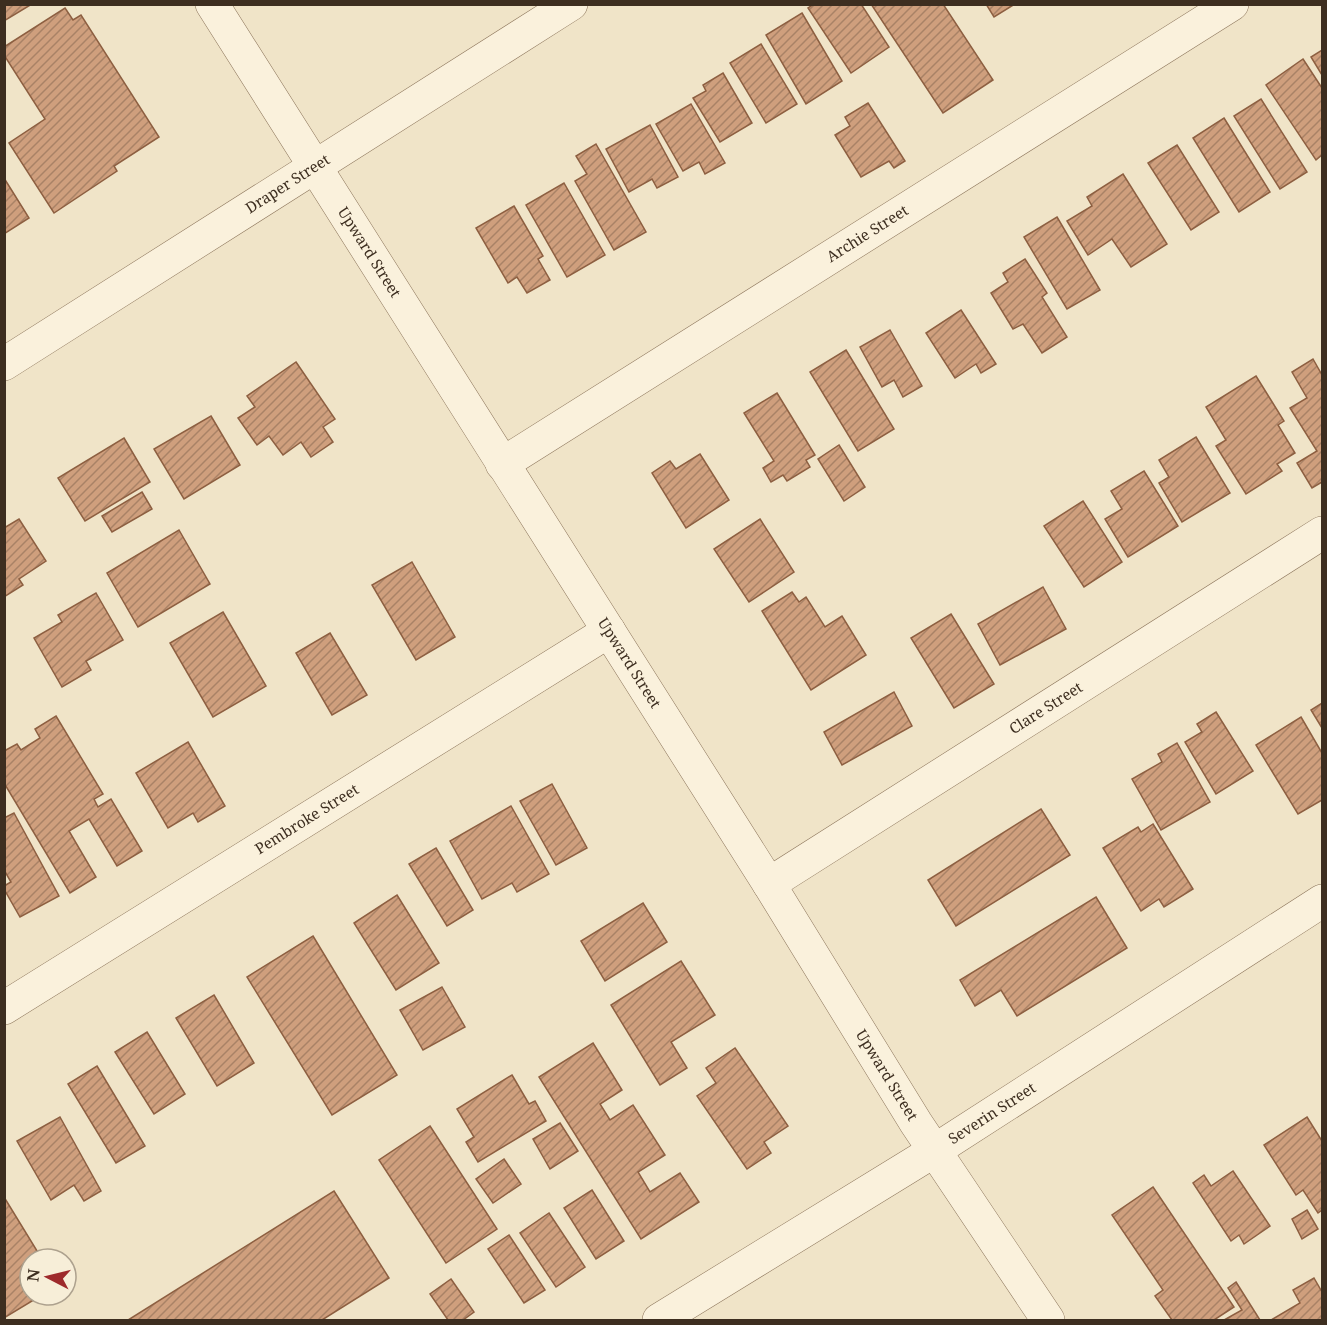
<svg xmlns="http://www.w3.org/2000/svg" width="1327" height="1325" font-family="'Noto Serif',serif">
  <defs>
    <pattern id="building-hatch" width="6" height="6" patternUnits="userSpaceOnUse" patternTransform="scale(1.5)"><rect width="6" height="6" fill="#cf9f7d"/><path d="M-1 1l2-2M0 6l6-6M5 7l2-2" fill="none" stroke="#a98266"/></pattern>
  </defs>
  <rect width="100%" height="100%" fill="#f0e4c8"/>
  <g fill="url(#building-hatch)" stroke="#8d5f41" stroke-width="1.5">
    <polygon points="4,4 32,4 4,21"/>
    <polygon points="814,4 861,4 889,47 851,73 808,8"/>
    <polygon points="871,4 943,4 993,80 943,113"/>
    <polygon points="986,4 1015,4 994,17"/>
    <polygon points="65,8 73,20 81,15 159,137 114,166 117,171 54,213 9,143 45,119 4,55 4,47"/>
    <polygon points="802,13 842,81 806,104 766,35"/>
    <polygon points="761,44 797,104 766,123 730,63"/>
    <polygon points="1322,50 1322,75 1311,57"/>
    <polygon points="1303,59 1322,88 1322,155 1316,160 1266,85"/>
    <polygon points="723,73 752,123 720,142 693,98 706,91 703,85"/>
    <polygon points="1261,99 1307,172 1280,189 1234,116"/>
    <polygon points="868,103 905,161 894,168 889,161 861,177 835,135 850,126 845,117"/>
    <polygon points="691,104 725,163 705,174 699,162 683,171 656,124"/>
    <polygon points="1224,118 1270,192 1239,212 1193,138"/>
    <polygon points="650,125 678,177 657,188 652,179 629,192 606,149"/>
    <polygon points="596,144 646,232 614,250 575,181 587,174 576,156"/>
    <polygon points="1177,145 1219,212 1191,230 1148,163"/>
    <polygon points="1123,174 1167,244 1131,267 1112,239 1088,255 1067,221 1092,206 1087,197"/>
    <polygon points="4,178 29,218 4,234"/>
    <polygon points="564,183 605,255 567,277 526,205"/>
    <polygon points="514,206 543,256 538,259 550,280 527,293 517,277 508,283 476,228"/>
    <polygon points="1057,217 1100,290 1067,309 1024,237"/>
    <polygon points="1025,259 1047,293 1042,297 1067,337 1042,353 1023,324 1013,329 991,293 1008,282 1003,273"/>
    <polygon points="961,310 996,364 981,373 976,364 955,378 926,333"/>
    <polygon points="890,330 922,386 903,397 894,380 882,387 860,347"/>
    <polygon points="846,350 894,429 858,451 810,372"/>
    <polygon points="1313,359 1322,375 1322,482 1312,488 1297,463 1317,451 1290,408 1307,398 1292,372"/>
    <polygon points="296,362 335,419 323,427 333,442 311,457 301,442 283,455 269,436 257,445 238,418 255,407 247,396"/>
    <polygon points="1256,376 1284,421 1278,425 1295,453 1277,464 1282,471 1246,494 1216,446 1226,440 1206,407"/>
    <polygon points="777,393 815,455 806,460 810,467 787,481 783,475 771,482 763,468 774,461 744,413"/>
    <polygon points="211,416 240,465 184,499 154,449"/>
    <polygon points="1196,437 1230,493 1182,522 1159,483 1169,477 1159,460"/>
    <polygon points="124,438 150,482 85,521 58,478"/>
    <polygon points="839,445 865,487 844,501 818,459"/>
    <polygon points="700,454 729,500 686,528 652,473 670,461 676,469"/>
    <polygon points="1144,471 1178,526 1128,557 1105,519 1122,509 1111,491"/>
    <polygon points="142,492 152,509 112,532 102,516"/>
    <polygon points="1083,501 1122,562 1084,587 1044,526"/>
    <polygon points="19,519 46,561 19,579 23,585 4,597 4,528"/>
    <polygon points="760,519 794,572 749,602 714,549"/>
    <polygon points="179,530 210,584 138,627 107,573"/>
    <polygon points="412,562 455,637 416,660 372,585"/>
    <polygon points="1043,587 1066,629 1000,665 978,624"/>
    <polygon points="792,592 799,602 806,597 825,627 842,616 866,655 811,690 762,611"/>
    <polygon points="96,593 123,640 86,661 91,670 62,687 34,638 62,622 58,615"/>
    <polygon points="223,612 266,686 213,717 170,643"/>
    <polygon points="951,614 994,684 954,708 911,638"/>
    <polygon points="330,633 367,695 332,715 296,653"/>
    <polygon points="894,692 912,726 842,765 824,732"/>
    <polygon points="1322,703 1322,728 1311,710"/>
    <polygon points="1216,712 1253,771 1216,794 1185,742 1202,732 1197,724"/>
    <polygon points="56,716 103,794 94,799 98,807 111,799 142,851 117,866 89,819 69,831 96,877 70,893 4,783 4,751 17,744 21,750 40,738 35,729"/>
    <polygon points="1301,717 1322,753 1322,800 1298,814 1256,745"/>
    <polygon points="188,742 225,806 198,822 193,813 168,828 136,773"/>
    <polygon points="1177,743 1210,802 1161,830 1132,779 1162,762 1158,754"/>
    <polygon points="552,784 587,848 556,865 520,801"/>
    <polygon points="511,806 549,874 517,892 512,883 482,899 450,841"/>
    <polygon points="1041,809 1070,855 956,926 928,880"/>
    <polygon points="14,813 59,896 20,917 4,889 4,886 11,882 4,870 4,818"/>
    <polygon points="1153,824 1193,889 1164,907 1159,899 1141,911 1103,848 1138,827 1141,832"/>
    <polygon points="436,848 473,910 447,926 409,864"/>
    <polygon points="397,895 439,963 396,990 354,923"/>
    <polygon points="1096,897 1127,948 1017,1016 1001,990 975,1006 960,980"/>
    <polygon points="643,903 667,942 605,981 581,941"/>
    <polygon points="313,936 397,1075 332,1115 247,977"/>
    <polygon points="681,961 715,1015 671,1042 687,1068 660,1085 611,1005"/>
    <polygon points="442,987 465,1027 423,1050 400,1010"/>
    <polygon points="214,995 254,1063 217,1086 176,1018"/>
    <polygon points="147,1032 185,1094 154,1114 115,1052"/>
    <polygon points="593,1043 622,1090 600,1104 610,1120 633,1105 665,1155 638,1172 650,1192 680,1173 699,1202 641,1239 539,1077"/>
    <polygon points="735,1048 788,1126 764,1142 771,1153 747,1169 697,1096 716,1083 706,1068"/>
    <polygon points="97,1066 145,1146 116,1163 68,1084"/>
    <polygon points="512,1075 529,1104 535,1101 546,1121 478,1162 466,1142 474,1137 457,1109"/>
    <polygon points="60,1117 101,1191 84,1201 74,1185 51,1200 17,1141"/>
    <polygon points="1307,1117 1322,1141 1322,1210 1318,1213 1303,1190 1296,1195 1264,1145"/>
    <polygon points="560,1123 578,1151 550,1169 533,1139"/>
    <polygon points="430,1126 497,1229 446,1263 379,1160"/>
    <polygon points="504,1159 521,1184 493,1203 476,1179"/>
    <polygon points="1233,1171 1270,1226 1244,1244 1239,1235 1231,1241 1193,1183 1204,1175 1211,1186"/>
    <polygon points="1153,1187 1234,1307 1214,1320 1172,1320 1155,1296 1163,1290 1112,1215"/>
    <polygon points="592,1190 624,1241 596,1259 564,1208"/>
    <polygon points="334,1191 389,1278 322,1320 128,1320"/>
    <polygon points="4,1197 42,1259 30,1259 30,1295 42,1295 4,1318"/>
    <polygon points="1307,1210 1318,1229 1302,1239 1292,1219"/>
    <polygon points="549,1213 585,1267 556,1287 520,1233"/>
    <polygon points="509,1235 545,1290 524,1303 488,1249"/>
    <polygon points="1314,1278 1322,1292 1322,1320 1271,1320 1300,1303 1293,1290"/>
    <polygon points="451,1279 474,1312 463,1320 448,1320 430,1294"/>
    <polygon points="1236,1282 1260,1320 1224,1320 1242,1310 1228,1288"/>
  </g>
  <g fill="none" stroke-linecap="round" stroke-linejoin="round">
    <g stroke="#8d765c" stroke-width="34">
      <g id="minor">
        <path id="s1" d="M212 4 769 884 916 1123 1048 1320"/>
        <path id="s2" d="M4 364 571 4"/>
        <path id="s3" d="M502 464 1232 4"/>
        <path id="s4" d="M769 884 1322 533"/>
        <path id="s5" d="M4 1008 609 631"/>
      </g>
    </g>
    <g stroke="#8d765c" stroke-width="34">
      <g id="tertiary">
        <path id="s6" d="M659 1320 934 1151 1322 901"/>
      </g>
    </g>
    <use href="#minor" stroke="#faf1dc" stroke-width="33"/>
    <use href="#tertiary" stroke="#faf1dc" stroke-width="33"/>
  </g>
  <g text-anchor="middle" stroke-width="4.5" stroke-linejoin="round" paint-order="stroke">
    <g font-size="15" fill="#3d2e20" stroke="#f7eed8">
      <text dy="5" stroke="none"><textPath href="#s2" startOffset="336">Draper Street</textPath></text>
      <text dy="5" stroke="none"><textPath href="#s3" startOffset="432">Archie Street</textPath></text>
      <text dy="5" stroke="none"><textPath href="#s1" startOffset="294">Upward Street</textPath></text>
      <text dy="5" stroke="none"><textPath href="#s1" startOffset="780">Upward Street</textPath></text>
      <text dy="5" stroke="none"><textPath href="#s4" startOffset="328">Clare Street</textPath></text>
      <text dy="5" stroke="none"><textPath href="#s5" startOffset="357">Pembroke Street</textPath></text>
      <text dy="5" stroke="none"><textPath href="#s1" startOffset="1266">Upward Street</textPath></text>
      <text dy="5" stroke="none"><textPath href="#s6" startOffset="392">Severin Street</textPath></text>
    </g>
  </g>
  <rect width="1327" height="1325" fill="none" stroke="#3d2e20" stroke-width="12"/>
  <g transform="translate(48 1277) rotate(277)"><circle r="28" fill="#f7eed8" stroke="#ada18e" stroke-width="1.5"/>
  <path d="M0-4.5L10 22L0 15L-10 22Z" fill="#9e2a2b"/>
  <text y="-9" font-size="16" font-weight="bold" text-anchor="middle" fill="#3d2e20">N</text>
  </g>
</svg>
